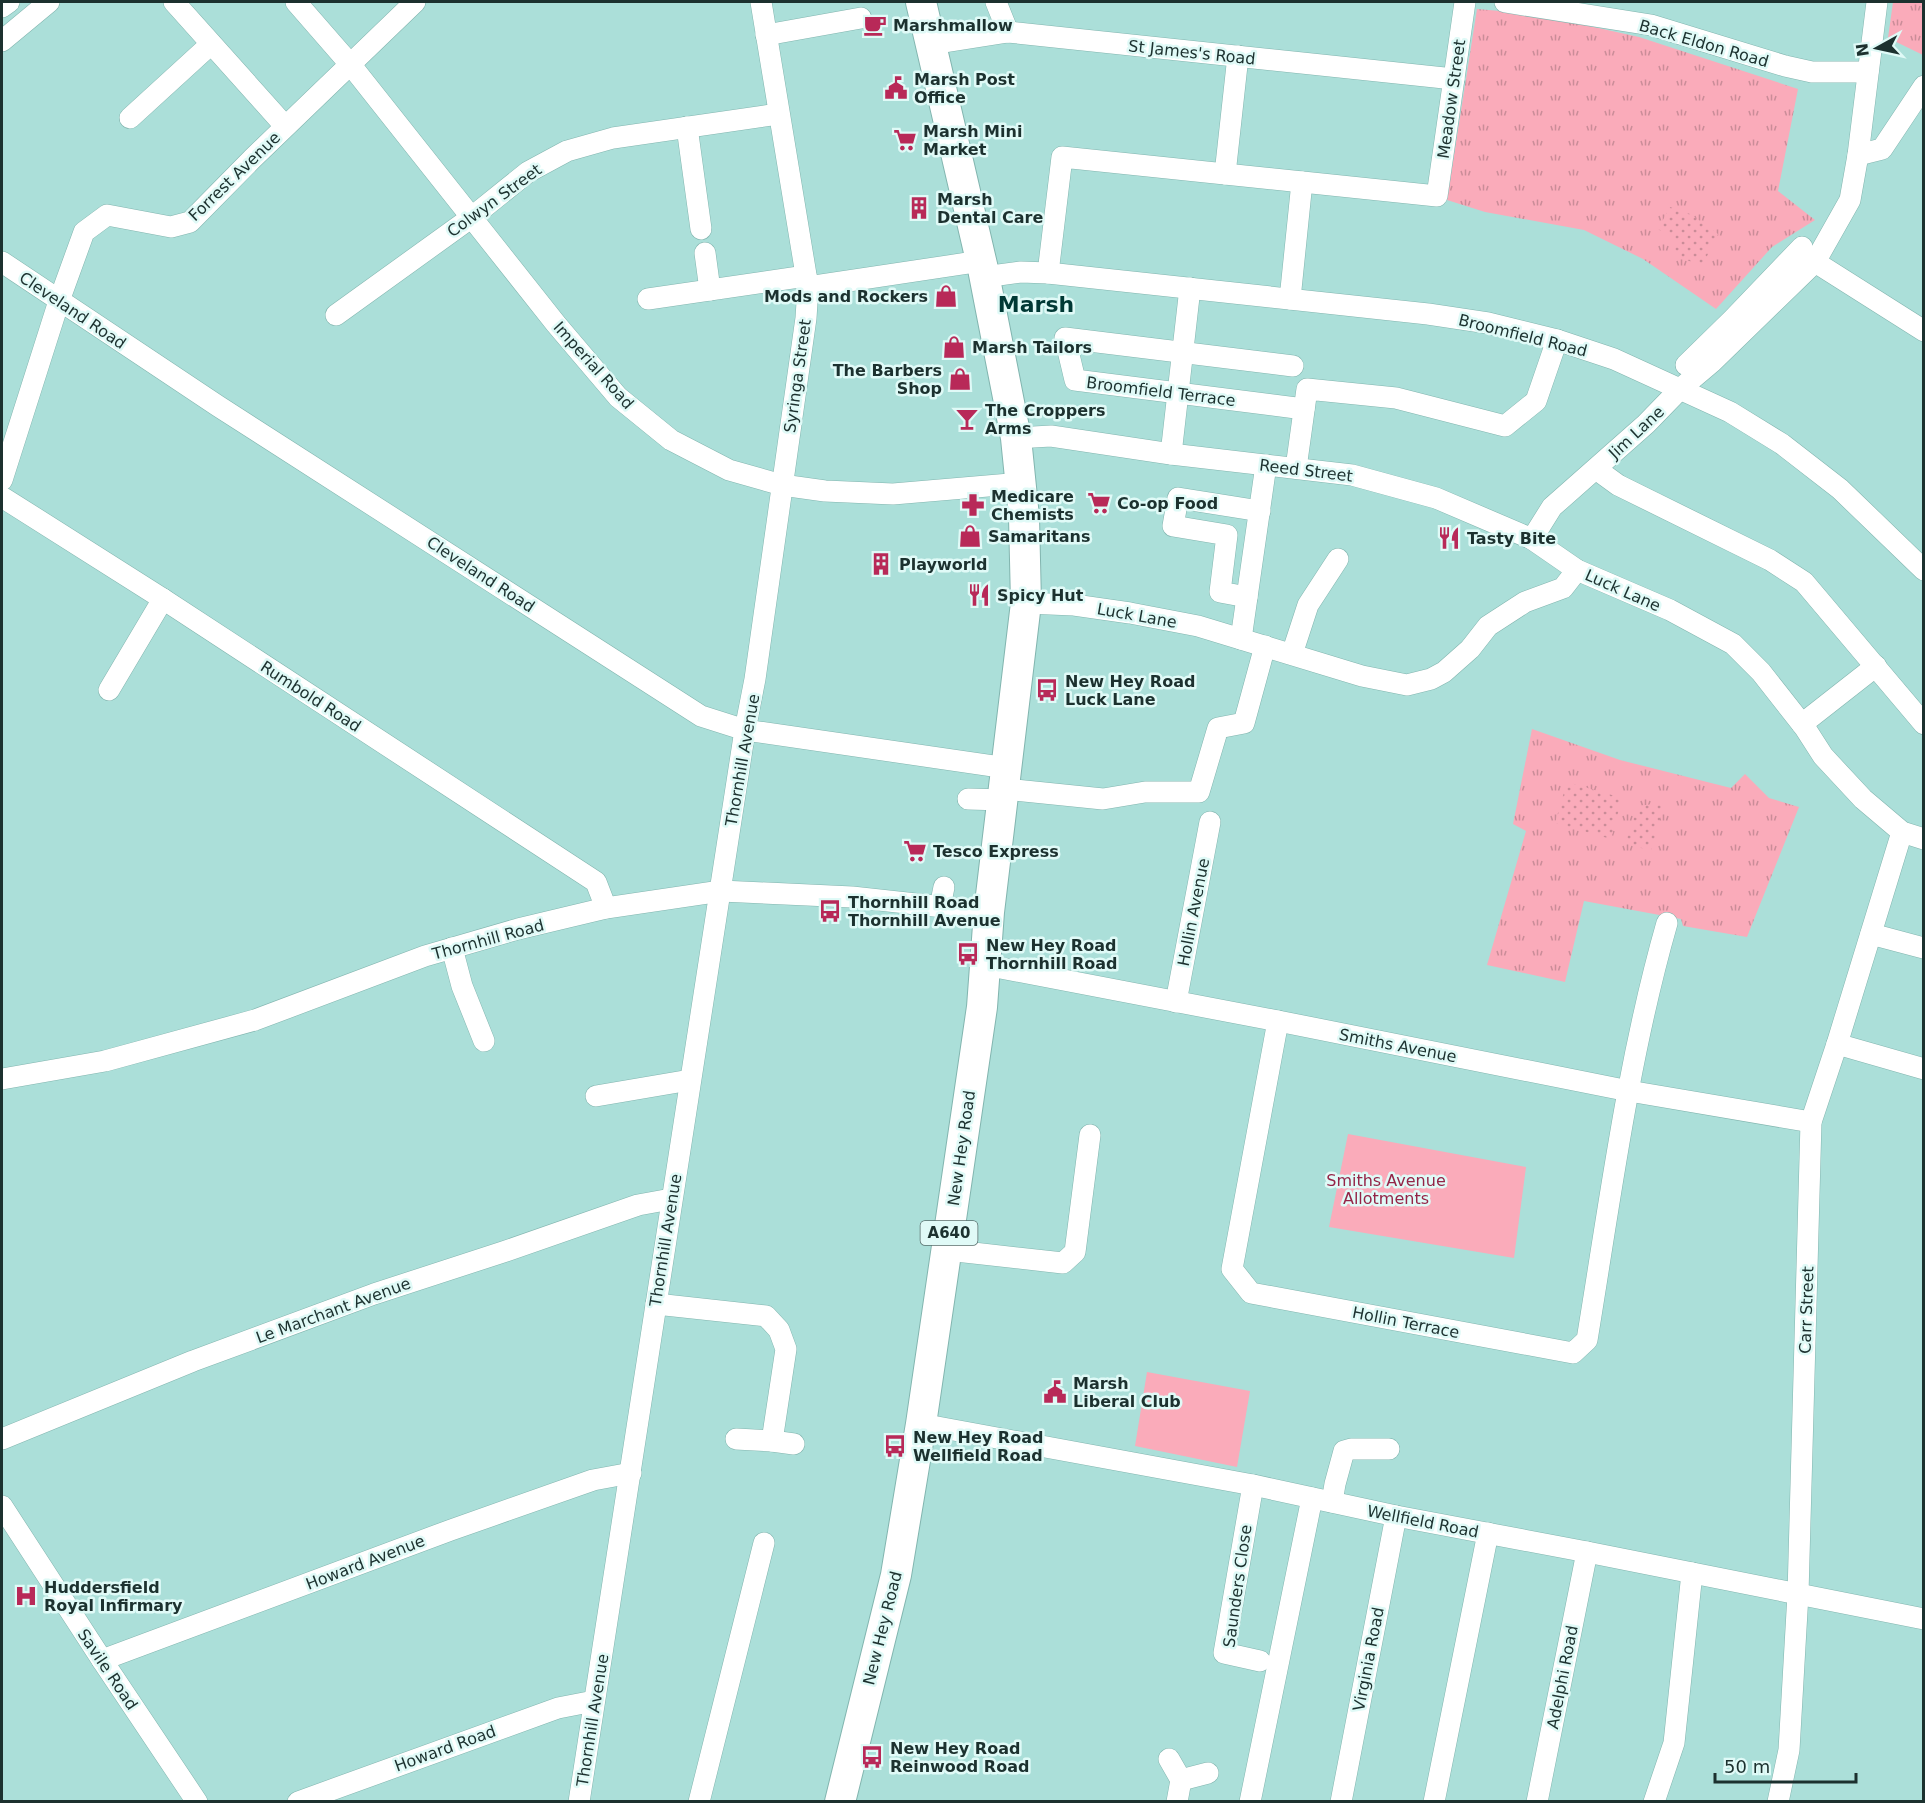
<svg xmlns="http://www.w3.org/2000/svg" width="1925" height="1803" font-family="'DejaVu Sans',sans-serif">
  <defs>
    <pattern id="grass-tufts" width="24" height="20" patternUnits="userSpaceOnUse" patternTransform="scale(1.5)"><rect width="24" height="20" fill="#faabba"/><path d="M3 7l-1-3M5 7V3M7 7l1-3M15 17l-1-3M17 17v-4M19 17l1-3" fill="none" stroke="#ca8c98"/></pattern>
    <pattern id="park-dots" width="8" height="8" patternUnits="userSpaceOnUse" patternTransform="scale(1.5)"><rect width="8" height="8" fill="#faabba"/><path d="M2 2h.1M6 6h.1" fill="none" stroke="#ca8c98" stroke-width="1.8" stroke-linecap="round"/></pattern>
  </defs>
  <rect width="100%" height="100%" fill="#abdfd9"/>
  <g fill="url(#grass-tufts)">
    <polygon points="1893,2 1923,2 1923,55 1888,38"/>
    <polygon points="1477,9 1535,14 1639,37 1798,89 1778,191 1815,220 1772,247 1716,309 1643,259 1584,230 1485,212 1447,200"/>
    <polygon points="1532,729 1620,760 1731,788 1745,774 1769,798 1799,807 1747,937 1683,926 1681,919 1584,901 1565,982 1487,965 1526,831 1513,824"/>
  </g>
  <g fill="url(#park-dots)">
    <polygon points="1670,207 1690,214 1718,234 1702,266 1674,255 1674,240 1658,229"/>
    <polygon points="1567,782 1622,798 1611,839 1555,823"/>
    <polygon points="1661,803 1662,812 1651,851 1625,843 1638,806"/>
  </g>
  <g fill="#faabba">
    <polygon points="1348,1134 1526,1167 1514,1258 1329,1227"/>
    <polygon points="1147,1372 1250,1391 1237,1467 1135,1446"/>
  </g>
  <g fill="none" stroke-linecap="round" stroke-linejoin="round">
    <g stroke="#82b5af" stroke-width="22">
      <g id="minor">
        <polyline points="174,2 285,126"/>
        <polyline points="296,2 350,64 556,324 618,397 671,440 729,470 782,485 825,491 893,494 1022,483"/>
        <polyline points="996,2 1008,32"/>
        <polyline points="1505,2 1651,25 1785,66 1812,72 1868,72"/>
        <polyline points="2,7 9,2"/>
        <polyline points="766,35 861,18"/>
        <polyline points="2,41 49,2"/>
        <polyline points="932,44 1008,32 1454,79"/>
        <polyline points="130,118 211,44"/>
        <polyline points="687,127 701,229"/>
        <polyline points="1858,155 1882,149 1924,86"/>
        <polyline points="1225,174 1238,56"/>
        <polyline points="705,253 710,290"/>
        <polyline points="2,262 218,406 701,716 745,730 1007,768"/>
        <polyline points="1815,262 1924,331"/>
        <polyline points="1048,273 1062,157 1437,196 1465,2"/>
        <polyline points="984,277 1021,272 1048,273 1428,314 1488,323 1557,340 1614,359 1730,412 1782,444 1840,489 1924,570"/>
        <polyline points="808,287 981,261"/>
        <polyline points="648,299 806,276"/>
        <polyline points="1290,299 1302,182"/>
        <polyline points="336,315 472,217 528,172 567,151 613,138 778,114"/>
        <polyline points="1686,365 1733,319 1802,247"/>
        <polyline points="1293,366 1065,338 1075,380 1304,409"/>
        <polyline points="1016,438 1051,436 1171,454 1352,475 1436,498 1532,539 1577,570 1670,610 1733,644 1761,672 1805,728 1823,756 1863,799 1902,832 1924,839"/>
        <polyline points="1171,454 1190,288"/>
        <polyline points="1296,468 1307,389 1396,398 1505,426 1536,401 1557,340"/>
        <polyline points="1596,469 1618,485 1770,560 1804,582 1924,724"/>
        <polyline points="2,480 59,301 84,232 107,215 171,227 190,222 252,159 415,2"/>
        <polyline points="2,497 163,599 596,882 606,908"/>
        <polyline points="1532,539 1552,507 1646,424 1680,389 1712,362 1815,262 1850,200 1858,155 1877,2"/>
        <polyline points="1247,597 1220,592 1227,535 1173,526 1178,498 1260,511"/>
        <polyline points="1026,603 1074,605 1130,613 1198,626 1362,676 1407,685 1431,679 1444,672 1470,649 1488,626 1525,602 1563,588 1577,570"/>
        <polyline points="1241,639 1266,465"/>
        <polyline points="1292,654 1308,605 1338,559"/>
        <polyline points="109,690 163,599"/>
        <polyline points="1802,724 1876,666"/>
        <polyline points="1005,789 1103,799 1145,792 1199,792 1218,728 1244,723 1265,646"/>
        <polyline points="968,799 1004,800"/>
        <polyline points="940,907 944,887"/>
        <polyline points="1871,934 1924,948"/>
        <polyline points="452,948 462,986 484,1041"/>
        <polyline points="985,965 1278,1021 1629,1091 1811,1122"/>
        <polyline points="1176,1002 1210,822"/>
        <path d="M1278 1021 1232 1269 1251 1293 1573 1353 1587 1340C1610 1201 1628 1059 1667 923"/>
        <polyline points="1837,1044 1924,1069"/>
        <polyline points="2,1079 105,1061 255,1020 425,956 518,929 606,908 721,891 852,897 989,912"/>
        <polyline points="596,1096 690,1080"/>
        <polyline points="947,1250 1063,1263 1075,1252 1090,1135"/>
        <polyline points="656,1304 766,1316 779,1330 786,1349 772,1441"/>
        <polyline points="921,1424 1253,1485 1396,1516 1587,1552 1924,1619"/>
        <polyline points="2,1439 193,1361 374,1294 503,1252 638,1205 671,1199"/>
        <polyline points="736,1439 772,1441 794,1444"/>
        <polyline points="1253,1485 1224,1653 1260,1661"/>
        <polyline points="1332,1502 1335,1484 1344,1451 1351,1449 1389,1449"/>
        <polyline points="2,1506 102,1660 197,1802"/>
        <polyline points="102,1660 451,1530 593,1480 631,1473"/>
        <polyline points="1169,1759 1181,1780 1208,1773"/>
        <polyline points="298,1802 558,1708 594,1701"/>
        <polyline points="579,1802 745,730 755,679 806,318 808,287 761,2"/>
        <polyline points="699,1802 764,1543"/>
        <polyline points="1177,1802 1181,1780"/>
        <polyline points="1250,1802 1312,1498"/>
        <polyline points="1341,1802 1396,1516"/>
        <polyline points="1434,1802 1488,1533"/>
        <polyline points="1537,1802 1587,1552"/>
        <polyline points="1654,1802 1674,1743 1692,1573"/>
        <polyline points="1778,1802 1789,1750 1798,1594 1811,1122 1837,1044 1902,832"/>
      </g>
    </g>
    <g stroke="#82b5af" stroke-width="32">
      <polyline id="highway" points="840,1802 896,1575 921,1424 982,1007 989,912 1026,603 1024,517 1016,438 983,269 921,2"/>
    </g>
    <use href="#minor" stroke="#fff" stroke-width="21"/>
    <use href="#highway" stroke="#fff" stroke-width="30"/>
  </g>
  <defs>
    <g id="cafe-bare" transform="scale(1.8)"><path d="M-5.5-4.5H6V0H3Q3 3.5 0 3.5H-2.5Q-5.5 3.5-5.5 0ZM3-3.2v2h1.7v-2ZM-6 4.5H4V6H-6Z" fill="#b82958" stroke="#e0faf7" stroke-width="2.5" paint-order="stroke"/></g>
    <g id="civic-bare" transform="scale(1.8)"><path d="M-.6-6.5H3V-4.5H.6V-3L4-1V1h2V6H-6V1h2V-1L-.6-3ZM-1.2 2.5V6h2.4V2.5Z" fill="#b82958" stroke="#e0faf7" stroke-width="2.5" paint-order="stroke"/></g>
    <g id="supermarket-bare" transform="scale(1.8)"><path d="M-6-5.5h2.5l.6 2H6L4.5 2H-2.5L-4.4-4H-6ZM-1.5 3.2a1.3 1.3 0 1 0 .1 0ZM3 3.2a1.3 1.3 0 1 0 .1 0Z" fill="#b82958" stroke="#e0faf7" stroke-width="2.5" paint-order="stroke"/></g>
    <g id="building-bare" transform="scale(1.8)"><path d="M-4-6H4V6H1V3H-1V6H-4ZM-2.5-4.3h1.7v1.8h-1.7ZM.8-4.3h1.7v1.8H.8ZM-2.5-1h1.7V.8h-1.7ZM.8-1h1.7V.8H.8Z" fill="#b82958" stroke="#e0faf7" stroke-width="2.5" paint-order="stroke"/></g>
    <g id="shop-bare" transform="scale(1.8)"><path d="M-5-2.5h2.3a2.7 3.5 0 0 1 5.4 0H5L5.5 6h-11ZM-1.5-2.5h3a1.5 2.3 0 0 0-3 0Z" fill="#b82958" stroke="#e0faf7" stroke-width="2.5" paint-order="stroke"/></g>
    <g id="bar-bare" transform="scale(1.8)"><path d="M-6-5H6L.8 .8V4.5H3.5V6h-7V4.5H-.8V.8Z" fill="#b82958" stroke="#e0faf7" stroke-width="2.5" paint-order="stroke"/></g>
    <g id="pharmacy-bare" transform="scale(1.8)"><path d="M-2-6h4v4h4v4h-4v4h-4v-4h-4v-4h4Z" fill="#b82958" stroke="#e0faf7" stroke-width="2.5" paint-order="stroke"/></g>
    <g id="restaurant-bare" transform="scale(1.8)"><path d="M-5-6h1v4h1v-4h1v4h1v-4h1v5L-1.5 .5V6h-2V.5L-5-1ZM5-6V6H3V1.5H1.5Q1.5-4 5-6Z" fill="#b82958" stroke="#e0faf7" stroke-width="2.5" paint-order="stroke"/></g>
    <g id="bus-bare" transform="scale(1.8)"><path d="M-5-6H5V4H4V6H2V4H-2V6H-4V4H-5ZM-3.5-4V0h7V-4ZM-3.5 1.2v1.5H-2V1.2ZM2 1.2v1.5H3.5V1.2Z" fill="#b82958" stroke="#e0faf7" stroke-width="2.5" paint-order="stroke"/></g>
    <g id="hospital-bare" transform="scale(1.8)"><path d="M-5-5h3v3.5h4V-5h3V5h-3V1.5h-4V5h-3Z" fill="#b82958" stroke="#e0faf7" stroke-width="2.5" paint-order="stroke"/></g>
  </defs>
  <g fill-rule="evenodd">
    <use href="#cafe-bare" x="875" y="25"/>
    <use href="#civic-bare" x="896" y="88"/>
    <use href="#supermarket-bare" x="905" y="140"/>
    <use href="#building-bare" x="919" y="208"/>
    <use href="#shop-bare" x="946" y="296"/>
    <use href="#shop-bare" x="954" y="347"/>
    <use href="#shop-bare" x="960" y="379"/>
    <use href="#bar-bare" x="967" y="419"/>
    <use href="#supermarket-bare" x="1099" y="503"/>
    <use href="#pharmacy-bare" x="973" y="505"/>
    <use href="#shop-bare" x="970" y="536"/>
    <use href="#restaurant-bare" x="1449" y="538"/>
    <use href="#building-bare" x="881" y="564"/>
    <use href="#restaurant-bare" x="979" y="595"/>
    <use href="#bus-bare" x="1047" y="690"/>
    <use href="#supermarket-bare" x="915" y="851"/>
    <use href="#bus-bare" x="830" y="911"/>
    <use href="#bus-bare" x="968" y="954"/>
    <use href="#civic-bare" x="1055" y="1392"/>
    <use href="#bus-bare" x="895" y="1446"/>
    <use href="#hospital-bare" x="26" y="1596"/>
    <use href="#bus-bare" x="872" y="1757"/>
  </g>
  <g text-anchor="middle" stroke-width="5" stroke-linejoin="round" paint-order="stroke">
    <rect fill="#e0faf7" stroke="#576d6b" stroke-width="1.5" x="920.5" y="1221" width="57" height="24" rx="4.5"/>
    <g font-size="15" font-weight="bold" fill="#1c312f">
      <text x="949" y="1238">A640</text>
    </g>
    <g font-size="16" font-weight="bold" fill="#1c312f" stroke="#e0faf7" text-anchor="start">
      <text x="893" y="31">Marshmallow</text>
      <text x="914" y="85">Marsh Post<tspan x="914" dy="18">Office</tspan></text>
      <text x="923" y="137">Marsh Mini<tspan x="923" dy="18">Market</tspan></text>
      <text x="937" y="205">Marsh<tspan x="937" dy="18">Dental Care</tspan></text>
      <text x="928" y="302" text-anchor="end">Mods and Rockers</text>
      <text x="972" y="353">Marsh Tailors</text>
      <text x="942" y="376" text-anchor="end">The Barbers<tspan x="942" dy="18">Shop</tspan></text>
      <text x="985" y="416">The Croppers<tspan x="985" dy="18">Arms</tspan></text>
      <text x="991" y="502">Medicare<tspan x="991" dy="18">Chemists</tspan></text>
      <text x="1117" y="509">Co-op Food</text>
      <text x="988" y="542">Samaritans</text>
      <text x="1467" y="544">Tasty Bite</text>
      <text x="899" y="570">Playworld</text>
      <text x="997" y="601">Spicy Hut</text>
      <text x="1065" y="687">New Hey Road<tspan x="1065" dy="18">Luck Lane</tspan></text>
      <text x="933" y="857">Tesco Express</text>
      <text x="848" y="908">Thornhill Road<tspan x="848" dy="18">Thornhill Avenue</tspan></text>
      <text x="986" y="951">New Hey Road<tspan x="986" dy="18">Thornhill Road</tspan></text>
      <text x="1073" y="1389">Marsh<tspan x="1073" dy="18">Liberal Club</tspan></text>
      <text x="913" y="1443">New Hey Road<tspan x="913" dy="18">Wellfield Road</tspan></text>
      <text x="44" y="1593">Huddersfield<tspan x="44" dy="18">Royal Infirmary</tspan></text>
      <text x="890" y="1754">New Hey Road<tspan x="890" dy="18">Reinwood Road</tspan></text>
    </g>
    <g font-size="16" fill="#1c312f" stroke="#e0faf7">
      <text transform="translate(1704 43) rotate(16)" y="6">Back Eldon Road</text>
      <text transform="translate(1192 52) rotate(6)" y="6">St James's Road</text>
      <text transform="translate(1451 99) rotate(-82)" y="6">Meadow Street</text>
      <text transform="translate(234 176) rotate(-44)" y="6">Forrest Avenue</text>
      <text transform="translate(494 200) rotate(-36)" y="6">Colwyn Street</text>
      <text transform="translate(73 310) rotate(34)" y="6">Cleveland Road</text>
      <text transform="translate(1523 335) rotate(14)" y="6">Broomfield Road</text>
      <text transform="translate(594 365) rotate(48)" y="6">Imperial Road</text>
      <text transform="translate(797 376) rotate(-82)" y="6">Syringa Street</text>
      <text transform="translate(1161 391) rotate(7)" y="6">Broomfield Terrace</text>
      <text transform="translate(1636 432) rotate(-43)" y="6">Jim Lane</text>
      <text transform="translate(1306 470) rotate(7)" y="6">Reed Street</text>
      <text transform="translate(481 574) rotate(33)" y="6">Cleveland Road</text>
      <text transform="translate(1623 590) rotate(24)" y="6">Luck Lane</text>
      <text transform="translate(1137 615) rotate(10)" y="6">Luck Lane</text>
      <text transform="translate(311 696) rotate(33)" y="6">Rumbold Road</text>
      <text transform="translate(742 760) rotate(-80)" y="6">Thornhill Avenue</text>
      <text transform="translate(1193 912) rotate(-79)" y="6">Hollin Avenue</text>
      <text transform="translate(488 939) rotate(-15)" y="6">Thornhill Road</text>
      <text transform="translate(1398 1045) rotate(11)" y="6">Smiths Avenue</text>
      <text transform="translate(961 1148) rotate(-82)" y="6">New Hey Road</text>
      <text transform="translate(665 1240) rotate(-81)" y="6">Thornhill Avenue</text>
      <text transform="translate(333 1310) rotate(-20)" y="6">Le Marchant Avenue</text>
      <text transform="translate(1806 1310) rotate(-88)" y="6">Carr Street</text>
      <text transform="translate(1406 1322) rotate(11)" y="6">Hollin Terrace</text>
      <text transform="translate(1423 1521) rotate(11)" y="6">Wellfield Road</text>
      <text transform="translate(365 1562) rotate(-21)" y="6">Howard Avenue</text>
      <text transform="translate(1237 1586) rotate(-82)" y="6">Saunders Close</text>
      <text transform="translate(882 1628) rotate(-76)" y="6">New Hey Road</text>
      <text transform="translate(1368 1659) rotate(-79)" y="6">Virginia Road</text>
      <text transform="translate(108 1669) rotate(56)" y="6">Savile Road</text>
      <text transform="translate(1562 1677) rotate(-79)" y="6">Adelphi Road</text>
      <text transform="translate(592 1720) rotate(-81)" y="6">Thornhill Avenue</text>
      <text transform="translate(445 1748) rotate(-20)" y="6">Howard Road</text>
    </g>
    <g font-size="16" fill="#942447" stroke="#e0faf7">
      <text x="1386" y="1186">Smiths Avenue<tspan x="1386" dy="18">Allotments</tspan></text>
    </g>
    <g font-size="22" font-weight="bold" fill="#003935" stroke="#e0faf7">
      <text x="1036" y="312">Marsh</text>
    </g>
  </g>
  <rect width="1925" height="1803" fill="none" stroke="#1c312f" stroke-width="6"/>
  <g transform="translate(1877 48) rotate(262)" stroke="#e0faf7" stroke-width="4.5" paint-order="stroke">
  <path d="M0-4.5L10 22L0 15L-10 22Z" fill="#1c312f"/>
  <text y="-9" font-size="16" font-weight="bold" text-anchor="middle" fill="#1c312f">N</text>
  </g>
  <path d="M1715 1773v9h141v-9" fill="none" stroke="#1c312f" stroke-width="3"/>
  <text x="1724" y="1773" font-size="18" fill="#1c312f" stroke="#e0faf7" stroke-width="4.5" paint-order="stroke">50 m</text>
</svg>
